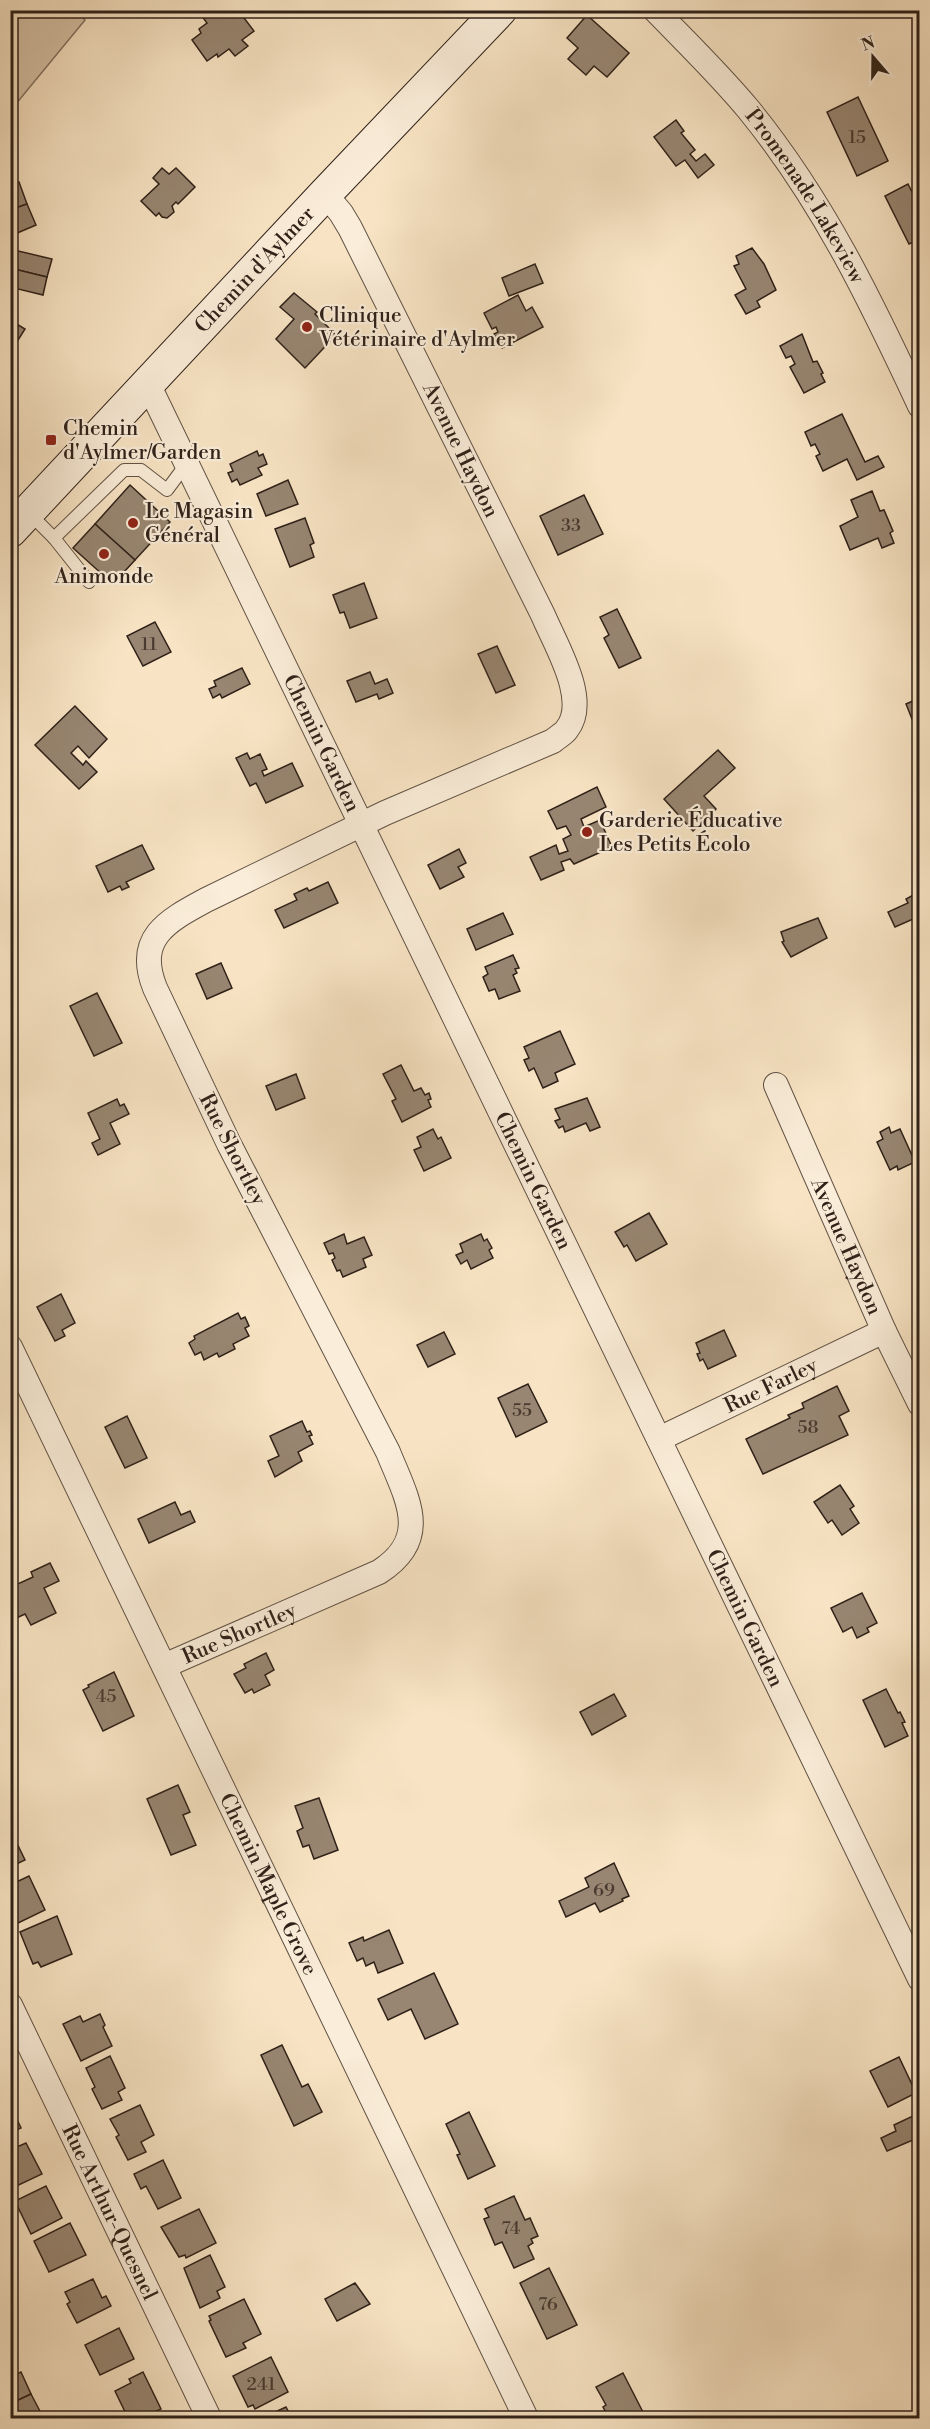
<svg xmlns="http://www.w3.org/2000/svg" width="930" height="2429" font-family="'Libre Bodoni',serif">
  <rect width="100%" height="100%" fill="#f8e4c4"/>
  <filter id="stains"><feTurbulence type="fractalNoise" baseFrequency=".00333" numOctaves="4"/><feColorMatrix values="0 0 0 0 .2 0 0 0 0 .09 0 0 0 0 .02 0 0 0 .5 -.17"/></filter>
  <radialGradient id="worn" r=".72"><stop offset=".6" stop-color="#630" stop-opacity="0"/><stop offset="1" stop-color="#630" stop-opacity=".3"/></radialGradient>
  <polygon fill="#d6c3a7" stroke="#827260" stroke-width="1.5" points="11,10 77,11 85,20 11,110"/>
  <g fill="#988672" stroke="#2f2119" stroke-width="1.5">
    <polygon points="208,10 238,10 254,31 242,40 248,46 235,56 229,49 218,57 217,54 207,61 192,40 201,33 199,29 207,23 201,15"/>
    <polygon points="587,15 629,53 607,77 594,66 586,75 568,59 578,48 567,38"/>
    <polygon points="858,97 888,161 857,176 827,112"/>
    <polygon points="676,120 684,131 681,133 695,150 690,154 696,161 705,154 714,165 698,178 685,160 676,166 654,137"/>
    <polygon points="162,168 169,174 176,168 195,187 178,204 176,202 172,206 174,212 167,218 162,217 159,213 156,216 141,201 159,184 153,178"/>
    <polygon points="19,182 27,204 10,210 10,185"/>
    <polygon points="908,184 917,202 920,201 920,239 909,244 885,196"/>
    <polygon points="27,204 36,225 10,236 10,210"/>
    <polygon points="752,248 764,264 776,290 757,301 760,307 746,314 735,295 746,289 734,266 739,264 736,256"/>
    <polygon points="14,250 52,259 47,277 10,268 10,258 13,257"/>
    <polygon points="535,264 543,283 509,296 502,278"/>
    <polygon points="10,268 47,277 43,295 10,287"/>
    <polygon points="294,293 317,312 315,314 336,335 305,368 276,339 294,319 280,307"/>
    <polygon points="518,295 526,311 532,307 543,327 502,348 494,334 498,332 496,327 492,329 484,313"/>
    <polygon points="10,320 25,329 15,345 10,342"/>
    <polygon points="802,334 813,362 817,361 823,373 821,374 825,382 804,393 790,367 795,364 791,356 786,358 780,346"/>
    <polygon points="842,414 865,462 878,456 884,467 857,480 847,459 823,471 816,456 820,454 815,444 811,446 805,432"/>
    <polygon points="257,451 259,456 263,454 267,464 258,468 262,475 240,485 237,479 232,482 228,473 233,471 230,464"/>
    <polygon points="288,480 298,504 266,516 257,494"/>
    <polygon points="130,485 170,522 135,560 95,524"/>
    <polygon points="872,491 880,511 884,510 893,531 890,533 894,543 882,548 878,538 850,550 840,526 858,517 851,500"/>
    <polygon points="584,495 603,534 558,555 540,516"/>
    <polygon points="305,518 314,543 310,545 314,557 290,567 275,529"/>
    <polygon points="95,524 135,560 113,584 73,548"/>
    <polygon points="364,583 377,618 350,628 344,612 340,613 333,595"/>
    <polygon points="617,609 641,658 619,668 604,638 609,635 600,617"/>
    <polygon points="155,622 171,652 143,666 127,636"/>
    <polygon points="497,646 515,685 496,693 478,654"/>
    <polygon points="242,668 250,684 222,698 220,694 213,698 209,689 216,686 214,681"/>
    <polygon points="370,672 375,684 387,679 393,693 379,699 377,694 356,702 347,681"/>
    <polygon points="920,698 920,722 914,724 906,704"/>
    <polygon points="75,706 107,739 89,758 78,746 71,753 83,765 86,761 97,772 79,789 35,745"/>
    <polygon points="718,750 735,768 704,796 716,809 693,831 664,799"/>
    <polygon points="247,753 250,759 260,754 267,769 262,771 264,776 292,763 303,786 266,803 256,783 250,786 236,758"/>
    <polygon points="597,787 606,807 581,819 584,827 600,820 612,847 574,864 570,859 561,862 564,870 541,880 530,857 556,845 559,854 568,851 563,839 571,835 566,826 557,829 548,811"/>
    <polygon points="142,845 154,869 126,882 129,887 122,890 120,886 108,892 96,866"/>
    <polygon points="459,849 466,863 458,867 464,877 440,889 428,865"/>
    <polygon points="328,882 338,903 284,928 275,910 297,900 294,894 307,888 309,891"/>
    <polygon points="915,894 917,899 920,898 920,916 895,927 888,912 908,903 906,899"/>
    <polygon points="503,913 513,934 476,950 467,929"/>
    <polygon points="818,918 827,938 791,957 782,942 784,941 781,932"/>
    <polygon points="513,955 519,968 515,969 517,973 513,975 520,991 499,999 495,989 489,991 483,977 488,974 485,967"/>
    <polygon points="221,963 232,988 207,999 196,974"/>
    <polygon points="97,993 122,1043 94,1056 70,1006"/>
    <polygon points="560,1031 575,1064 555,1073 558,1081 543,1088 534,1068 529,1071 524,1060 529,1058 524,1047"/>
    <polygon points="401,1065 414,1091 421,1088 425,1095 429,1093 431,1099 428,1100 431,1107 402,1122 392,1101 396,1099 383,1074"/>
    <polygon points="296,1074 305,1098 276,1110 266,1086"/>
    <polygon points="587,1098 600,1127 590,1131 586,1123 565,1132 563,1126 559,1128 555,1121 560,1119 555,1109"/>
    <polygon points="117,1099 120,1106 124,1104 129,1114 110,1123 120,1144 98,1155 92,1143 100,1139 88,1113"/>
    <polygon points="889,1127 891,1133 900,1129 915,1162 898,1170 897,1166 890,1170 877,1142 883,1139 880,1132"/>
    <polygon points="433,1129 438,1139 441,1137 451,1158 424,1171 414,1150 421,1147 417,1137"/>
    <polygon points="649,1213 667,1244 636,1261 627,1245 624,1247 615,1232"/>
    <polygon points="344,1234 347,1244 364,1237 372,1255 363,1259 366,1267 343,1277 340,1270 337,1271 332,1260 335,1258 333,1253 329,1254 324,1243"/>
    <polygon points="481,1234 484,1241 487,1239 492,1248 489,1250 493,1258 471,1269 467,1260 461,1264 456,1255 463,1252 460,1244"/>
    <polygon points="61,1294 75,1323 62,1330 65,1336 55,1341 37,1307"/>
    <polygon points="238,1313 241,1319 245,1317 249,1326 245,1328 249,1336 233,1344 235,1349 219,1357 217,1353 204,1360 201,1352 195,1355 189,1343 195,1339 194,1336"/>
    <polygon points="724,1330 736,1356 708,1369 703,1359 700,1361 697,1354 700,1353 696,1343"/>
    <polygon points="444,1332 455,1354 428,1367 417,1345"/>
    <polygon points="528,1384 547,1422 516,1437 498,1398"/>
    <polygon points="837,1386 849,1411 839,1416 848,1435 763,1474 746,1439 790,1418 788,1415 804,1408 802,1403"/>
    <polygon points="127,1416 147,1458 125,1468 105,1427"/>
    <polygon points="302,1421 307,1432 310,1431 312,1435 309,1436 313,1444 298,1452 302,1461 275,1477 268,1461 279,1456 270,1436"/>
    <polygon points="840,1485 854,1506 850,1509 859,1523 842,1535 832,1520 828,1523 814,1502"/>
    <polygon points="175,1502 181,1515 190,1511 195,1522 149,1543 138,1519"/>
    <polygon points="50,1563 59,1581 44,1588 56,1613 31,1625 25,1614 10,1621 10,1603 17,1600 11,1587 33,1577 31,1572"/>
    <polygon points="862,1593 877,1623 867,1628 869,1632 857,1638 852,1627 843,1632 831,1608"/>
    <polygon points="266,1653 274,1670 265,1675 270,1685 254,1693 252,1689 245,1693 234,1674 246,1668 244,1664"/>
    <polygon points="114,1672 134,1716 103,1731 83,1690 89,1687 88,1685"/>
    <polygon points="886,1689 898,1713 900,1712 905,1722 902,1723 908,1736 885,1747 863,1700"/>
    <polygon points="614,1694 626,1716 592,1735 580,1712"/>
    <polygon points="178,1785 190,1812 183,1815 196,1845 171,1855 147,1799"/>
    <polygon points="319,1798 338,1850 314,1859 309,1845 303,1847 297,1831 303,1828 295,1806"/>
    <polygon points="10,1829 25,1860 10,1867"/>
    <polygon points="614,1863 629,1896 622,1899 623,1901 600,1912 595,1903 566,1917 559,1901 589,1887 585,1878"/>
    <polygon points="29,1876 45,1910 16,1924 10,1913 10,1885"/>
    <polygon points="57,1916 72,1954 41,1967 38,1962 33,1964 20,1932"/>
    <polygon points="389,1930 403,1963 378,1973 374,1962 366,1966 363,1958 357,1961 349,1943 363,1937 364,1941"/>
    <polygon points="434,1973 458,2024 425,2039 411,2009 388,2020 378,1999"/>
    <polygon points="100,2014 105,2025 103,2027 112,2046 81,2061 63,2024 80,2016 83,2022"/>
    <polygon points="282,2045 302,2087 308,2084 322,2112 294,2126 261,2055"/>
    <polygon points="110,2056 125,2088 118,2092 122,2100 102,2109 92,2089 95,2087 86,2068"/>
    <polygon points="899,2057 916,2093 888,2107 870,2071"/>
    <polygon points="10,2105 21,2128 10,2133"/>
    <polygon points="140,2105 154,2135 141,2142 146,2152 128,2160 116,2137 119,2135 110,2119"/>
    <polygon points="469,2112 495,2166 468,2179 457,2155 460,2154 446,2124"/>
    <polygon points="917,2114 920,2137 887,2151 881,2138 896,2131 894,2125"/>
    <polygon points="26,2143 42,2174 10,2189 10,2150"/>
    <polygon points="163,2160 181,2198 158,2209 146,2186 141,2189 134,2174"/>
    <polygon points="46,2186 62,2218 31,2234 15,2201"/>
    <polygon points="514,2196 525,2220 530,2218 538,2236 531,2239 533,2243 528,2246 534,2259 514,2268 502,2242 495,2245 484,2219 489,2217 485,2209"/>
    <polygon points="199,2209 216,2243 186,2258 185,2255 179,2257 161,2227"/>
    <polygon points="70,2223 86,2255 49,2272 34,2241"/>
    <polygon points="210,2255 225,2287 217,2291 220,2298 200,2308 184,2268"/>
    <polygon points="549,2268 577,2325 547,2339 520,2283"/>
    <polygon points="93,2279 102,2298 106,2296 111,2306 77,2323 67,2304 70,2302 65,2292"/>
    <polygon points="355,2283 370,2304 337,2321 325,2299"/>
    <polygon points="244,2299 261,2334 243,2343 246,2348 226,2357 209,2321 211,2320 209,2316"/>
    <polygon points="119,2328 134,2359 100,2375 85,2345"/>
    <polygon points="271,2357 288,2392 255,2409 253,2405 248,2407 233,2376"/>
    <polygon points="21,2372 31,2394 10,2404 10,2377"/>
    <polygon points="143,2372 161,2409 141,2418 128,2418 115,2391 131,2383 129,2379"/>
    <polygon points="623,2373 646,2418 609,2418 603,2407 606,2405 596,2387"/>
    <polygon points="31,2394 42,2415 34,2418 10,2418 10,2404"/>
    <polygon points="286,2407 292,2418 262,2418"/>
  </g>
  <g fill="none" stroke-linecap="round" stroke-linejoin="round">
    <g stroke="#615244" stroke-width="14">
      <g id="service">
        <polyline points="28,512 54,538 124,470 141,470 167,490 187,463"/>
        <polyline points="54,538 89,582"/>
      </g>
    </g>
    <g stroke="#615244" stroke-width="26">
      <g id="minor">
        <path id="s1" d="M655 10C687 43 720 75 749 110 823 201 871 301 920 406"/>
        <path id="s2" d="M148 384 920 1979"/>
        <path id="s3" d="M776 1085 884 1331 920 1404"/>
        <path id="s4" d="M10 1347 526 2418"/>
        <path id="s5" d="M659 1439 884 1331"/>
        <path id="s6" d="M164 1666 379 1572C432 1538 407 1499 388 1452L229 1144 155 988C135 938 167 921 206 900L385 813 553 741C557 737 564 734 567 729 590 700 555 644 543 615L350 228 341 213 325 194"/>
        <path id="s7" d="M10 2005 209 2418"/>
      </g>
    </g>
    <g stroke="#2f2119" stroke-width="35">
      <g id="secondary">
        <path id="s8" d="M10 531 325 194 500 10"/>
      </g>
    </g>
    <use href="#service" stroke="#faedd9" stroke-width="12"/>
    <use href="#minor" stroke="#faedd9" stroke-width="24"/>
    <use href="#secondary" stroke="#faedd9" stroke-width="33"/>
  </g>
  <g fill="#8f2418" stroke="#faedd9" stroke-width="2">
    <circle cx="307" cy="327" r="6"/>
    <rect x="45" y="434" width="12" height="12" rx="3"/>
    <circle cx="133" cy="523" r="6"/>
    <circle cx="104" cy="554" r="6"/>
    <circle cx="587" cy="832" r="6"/>
  </g>
  <g text-anchor="middle" stroke-width="4.5" stroke-linejoin="round" paint-order="stroke">
    <g font-size="18" fill="#493a2f">
      <text x="857" y="143">15</text>
      <text x="571" y="531">33</text>
      <text x="149" y="650">11</text>
      <text x="522" y="1416">55</text>
      <text x="808" y="1433">58</text>
      <text x="106" y="1702">45</text>
      <text x="604" y="1896">69</text>
      <text x="511" y="2234">74</text>
      <text x="548" y="2310">76</text>
      <text x="261" y="2390">241</text>
    </g>
    <g font-size="21" fill="#2f2119" stroke="#faedd9">
      <text dy="7" stroke="none"><textPath href="#s1" startOffset="240">Promenade Lakeview</textPath></text>
      <text dy="7" stroke="none"><textPath href="#s8" startOffset="358">Chemin d'Aylmer</textPath></text>
      <text transform="translate(461 450) rotate(64)" y="7">Avenue Haydon</text>
      <text dy="7" stroke="none"><textPath href="#s2" startOffset="399">Chemin Garden</textPath></text>
      <text transform="translate(233 1149) rotate(63)" y="7">Rue Shortley</text>
      <text dy="7" stroke="none"><textPath href="#s2" startOffset="885">Chemin Garden</textPath></text>
      <text dy="7" stroke="none"><textPath href="#s3" startOffset="176">Avenue Haydon</textPath></text>
      <text dy="7" stroke="none"><textPath href="#s5" startOffset="124">Rue Farley</textPath></text>
      <text dy="7" stroke="none"><textPath href="#s2" startOffset="1371">Chemin Garden</textPath></text>
      <text dy="7" stroke="none"><textPath href="#s6" startOffset="82">Rue Shortley</textPath></text>
      <text dy="7" stroke="none"><textPath href="#s4" startOffset="596">Chemin Maple Grove</textPath></text>
      <text dy="7" stroke="none"><textPath href="#s7" startOffset="230">Rue Arthur-Quesnel</textPath></text>
    </g>
    <g font-size="21" fill="#2f2119" stroke="#faedd9" text-anchor="start">
      <text x="319" y="322">Clinique<tspan x="319" dy="24">Vétérinaire d'Aylmer</tspan></text>
      <text x="63" y="435">Chemin<tspan x="63" dy="24">d'Aylmer/Garden</tspan></text>
      <text x="145" y="518">Le Magasin<tspan x="145" dy="24">Général</tspan></text>
      <text x="104" y="583" text-anchor="middle">Animonde</text>
      <text x="599" y="827">Garderie Éducative<tspan x="599" dy="24">Les Petits Écolo</tspan></text>
    </g>
  </g>
  <rect width="930" height="2429" fill="none" stroke="#f8e4c4" stroke-width="36"/>
  <rect x="12" y="12" width="906" height="2405" fill="none" stroke="#2f2119" stroke-width="3"/>
  <rect x="18" y="18" width="894" height="2393" fill="none" stroke="#2f2119" stroke-width="1.5"/>
  <g transform="translate(873 57) rotate(340)" stroke="#faedd9" stroke-width="4.5" paint-order="stroke">
  <path d="M0-4.5L10 22L0 15L-10 22Z" fill="#2f2119"/>
  <text y="-9" font-size="16" font-weight="bold" text-anchor="middle" fill="#2f2119">N</text>
  </g>
  <rect width="100%" height="100%" filter="url(#stains)"/>
  <rect width="100%" height="100%" fill="url(#worn)"/>
</svg>
